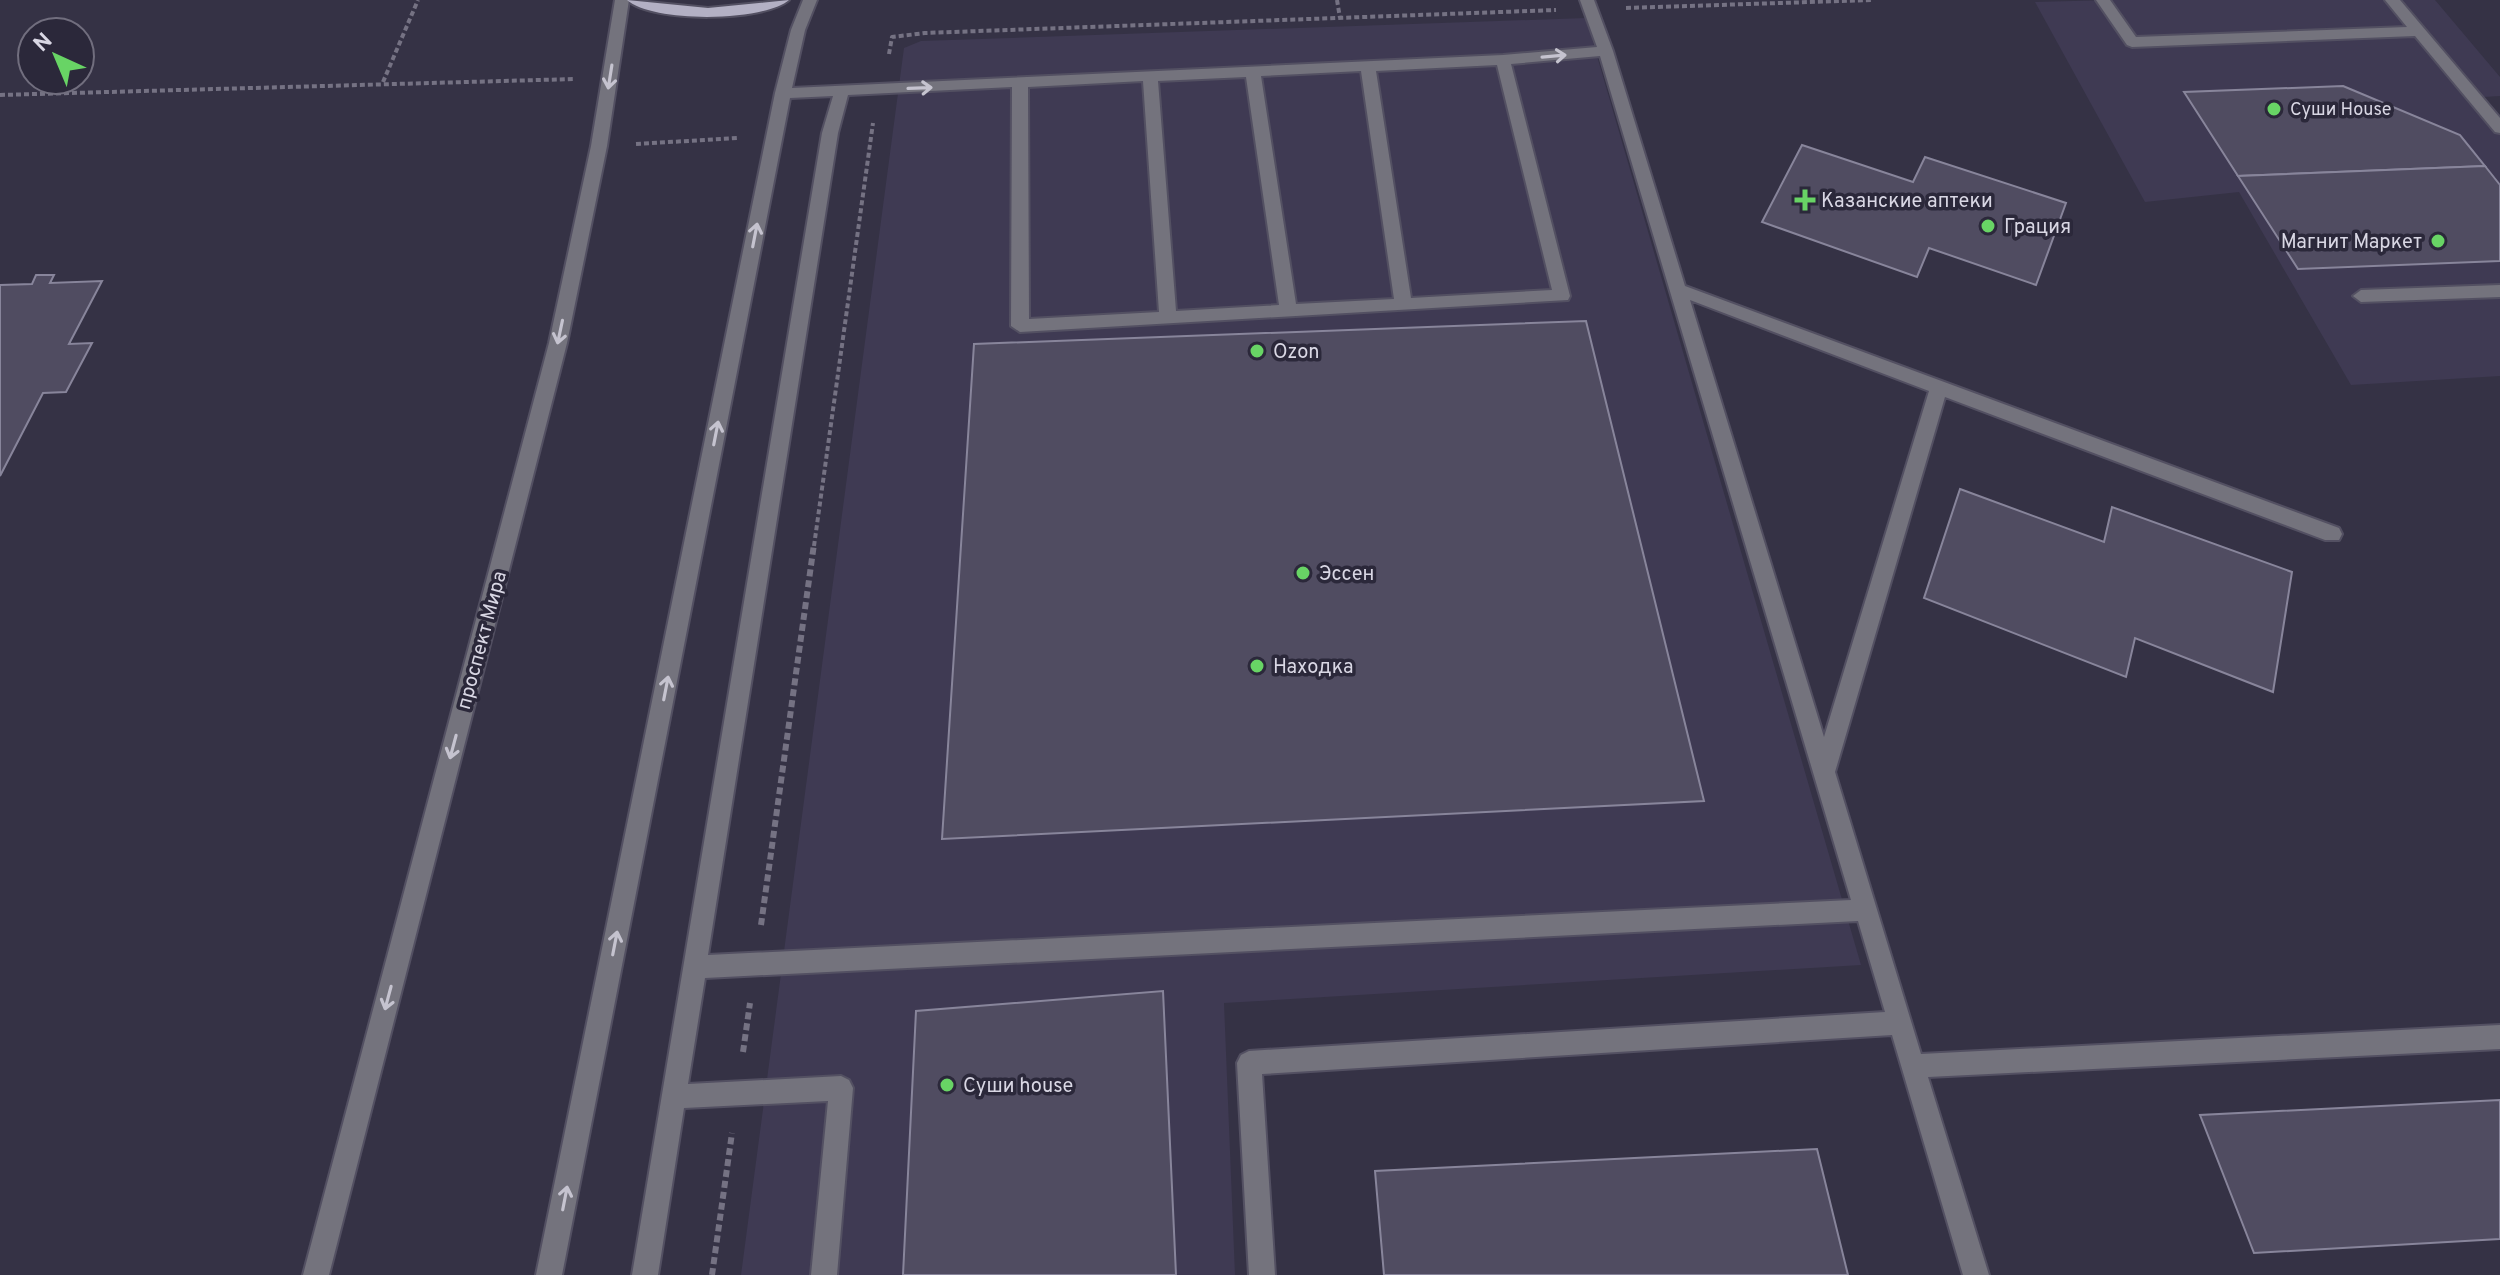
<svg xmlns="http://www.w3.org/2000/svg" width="2500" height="1275" font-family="Overpass,sans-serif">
  <rect width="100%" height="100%" fill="#353245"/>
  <g fill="#3f3a53">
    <polygon points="2111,0 2435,0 2500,77 2500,96 2483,97 2500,118 2500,376 2351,385 2239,192 2145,202 2035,2"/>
    <polygon points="1586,18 1861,965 1224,1003 1235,1275 741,1275 904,48 921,41"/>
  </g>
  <g fill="#504c61" stroke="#88859b" stroke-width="2">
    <polygon points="2343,86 2460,135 2485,166 2238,176 2184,92"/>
    <polygon points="1802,145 1913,182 1925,157 2066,203 2036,285 1929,248 1917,277 1762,222"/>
    <polygon points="2485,166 2500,185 2500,261 2298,269 2238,176"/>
    <polygon points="36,275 54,275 50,283 102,281 69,344 92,343 66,392 43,393 0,476 0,285 32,284"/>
    <polygon points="1586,321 1704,801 942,839 974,344"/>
    <polygon points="1960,489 2104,542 2112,507 2292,572 2273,692 2135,638 2126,677 1924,598"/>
    <polygon points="1163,991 1176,1275 903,1275 916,1011"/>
    <polygon points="2500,1100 2500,1239 2254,1253 2200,1115"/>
    <polygon points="1817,1149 1848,1275 1384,1275 1375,1171"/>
  </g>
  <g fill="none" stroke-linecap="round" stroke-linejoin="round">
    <g stroke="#535062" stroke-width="4">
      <g id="minor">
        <polygon points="615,0 629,0 607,146 567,343 329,1275 303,1275 549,343 591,146"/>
        <path d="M803 0H817L805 30 792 88 1503 55 1597 47 1580 0H1594L1613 51 1685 286 2339 528 2342 534 2339 540H2325L1945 397 1835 772 1921 1054 2500 1025V1049L1928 1077 1989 1275H1963L1892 1035 1262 1074 1275 1275H1249L1237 1063 1241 1055 1249 1051 1885 1012 1858 921 705 978 688 1084 841 1076 849 1080 853 1088 837 1275H811L828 1101 684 1108 658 1275H632L822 133 833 96 790 98 562 1275H536L775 93 791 30ZM1600 56 1851 900 708 955 838 133 848 95 1012 87 1011 326 1020 332 1568 300 1570 296 1511 64ZM1497 65 1552 290 1411 298 1376 71ZM1361 71 1394 299 1296 304 1261 76ZM1246 77 1279 305 1176 311 1158 81ZM1143 81 1159 312 1029 319 1028 87ZM1690 300 1929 391 1824 737Z"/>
        <polygon points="2096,0 2110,0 2136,37 2407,27 2385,0 2400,0 2500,118 2500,133 2495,132 2415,36 2132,47 2127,45"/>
        <polygon points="2500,285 2500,297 2361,302 2353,296 2361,290"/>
      </g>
    </g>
    <g stroke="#535062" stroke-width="4">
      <path id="major" d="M627 0 708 8 789 0C763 22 653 23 627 0Z"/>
    </g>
    <g stroke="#757283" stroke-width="4" stroke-dasharray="5 3" stroke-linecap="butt">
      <polyline points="1337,0 1340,18"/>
      <polyline points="1626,8 1872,0"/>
      <polyline points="889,54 892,37 925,33 1556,10"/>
      <polyline points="383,82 418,0"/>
      <polyline points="0,95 575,79"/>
      <polyline points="636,144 738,138"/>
      <polyline points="814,546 873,123"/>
    </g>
    <g stroke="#757283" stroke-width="6" stroke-dasharray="7 4" stroke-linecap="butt">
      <polyline points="761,925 814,544"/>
      <polyline points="743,1052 750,1003"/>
      <polyline points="712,1275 732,1133"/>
    </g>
    <use href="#minor" fill="#74737d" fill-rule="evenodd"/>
    <use href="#major" fill="#b3b0c4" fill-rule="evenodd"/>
  </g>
  <defs><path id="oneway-shaft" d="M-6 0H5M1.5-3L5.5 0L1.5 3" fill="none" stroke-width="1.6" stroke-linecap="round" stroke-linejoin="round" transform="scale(2)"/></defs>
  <g stroke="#c5c3cf">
    <use href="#oneway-shaft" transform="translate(1554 56) rotate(-5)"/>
    <use href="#oneway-shaft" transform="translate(610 77) rotate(99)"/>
    <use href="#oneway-shaft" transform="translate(920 88) rotate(-2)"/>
    <use href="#oneway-shaft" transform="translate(755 235) rotate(-79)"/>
    <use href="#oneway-shaft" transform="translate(560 332) rotate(102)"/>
    <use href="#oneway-shaft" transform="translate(716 433) rotate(-79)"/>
    <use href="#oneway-shaft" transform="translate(666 688) rotate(-79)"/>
    <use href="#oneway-shaft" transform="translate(453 747) rotate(105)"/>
    <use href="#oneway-shaft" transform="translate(615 943) rotate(-79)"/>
    <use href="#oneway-shaft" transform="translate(388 998) rotate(105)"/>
    <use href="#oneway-shaft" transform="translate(565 1198) rotate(-79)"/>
  </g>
  <g fill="#68d465" stroke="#2b283a" stroke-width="3">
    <circle cx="2274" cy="109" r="8"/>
    <path d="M1801 188h8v8h8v8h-8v8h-8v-8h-8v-8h8z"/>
    <circle cx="1988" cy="226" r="8"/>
    <circle cx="2438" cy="241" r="8"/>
    <circle cx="1257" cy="351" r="8"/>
    <circle cx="1303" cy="573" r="8"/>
    <circle cx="1257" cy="666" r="8"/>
    <circle cx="947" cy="1085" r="8"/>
  </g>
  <g text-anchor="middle" stroke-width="7" stroke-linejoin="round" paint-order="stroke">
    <g font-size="18" fill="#d9d7e4" stroke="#2b283a" text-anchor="start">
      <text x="2290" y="115">Суши House</text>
    </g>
    <g font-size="20" fill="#d9d7e4" stroke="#2b283a" text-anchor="start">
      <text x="1821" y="207">Казанские аптеки</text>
      <text x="2004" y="233">Грация</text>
      <text x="2422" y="248" text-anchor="end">Магнит Маркет</text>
      <text x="1273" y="358">Ozon</text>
      <text x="1319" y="580">Эссен</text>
      <text x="1273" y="673">Находка</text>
      <text x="963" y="1092">Суши house</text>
    </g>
    <g font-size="20" fill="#d9d7e4" stroke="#2b283a">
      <text transform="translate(481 640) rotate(-75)" y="7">проспект Мира</text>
    </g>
  </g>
  <g transform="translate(56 56) rotate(316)"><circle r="38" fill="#2b283a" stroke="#716e7e" stroke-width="2"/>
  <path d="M0-6L14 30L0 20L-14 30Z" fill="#68d465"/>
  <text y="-12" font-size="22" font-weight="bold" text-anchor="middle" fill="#d9d7e4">N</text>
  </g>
</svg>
